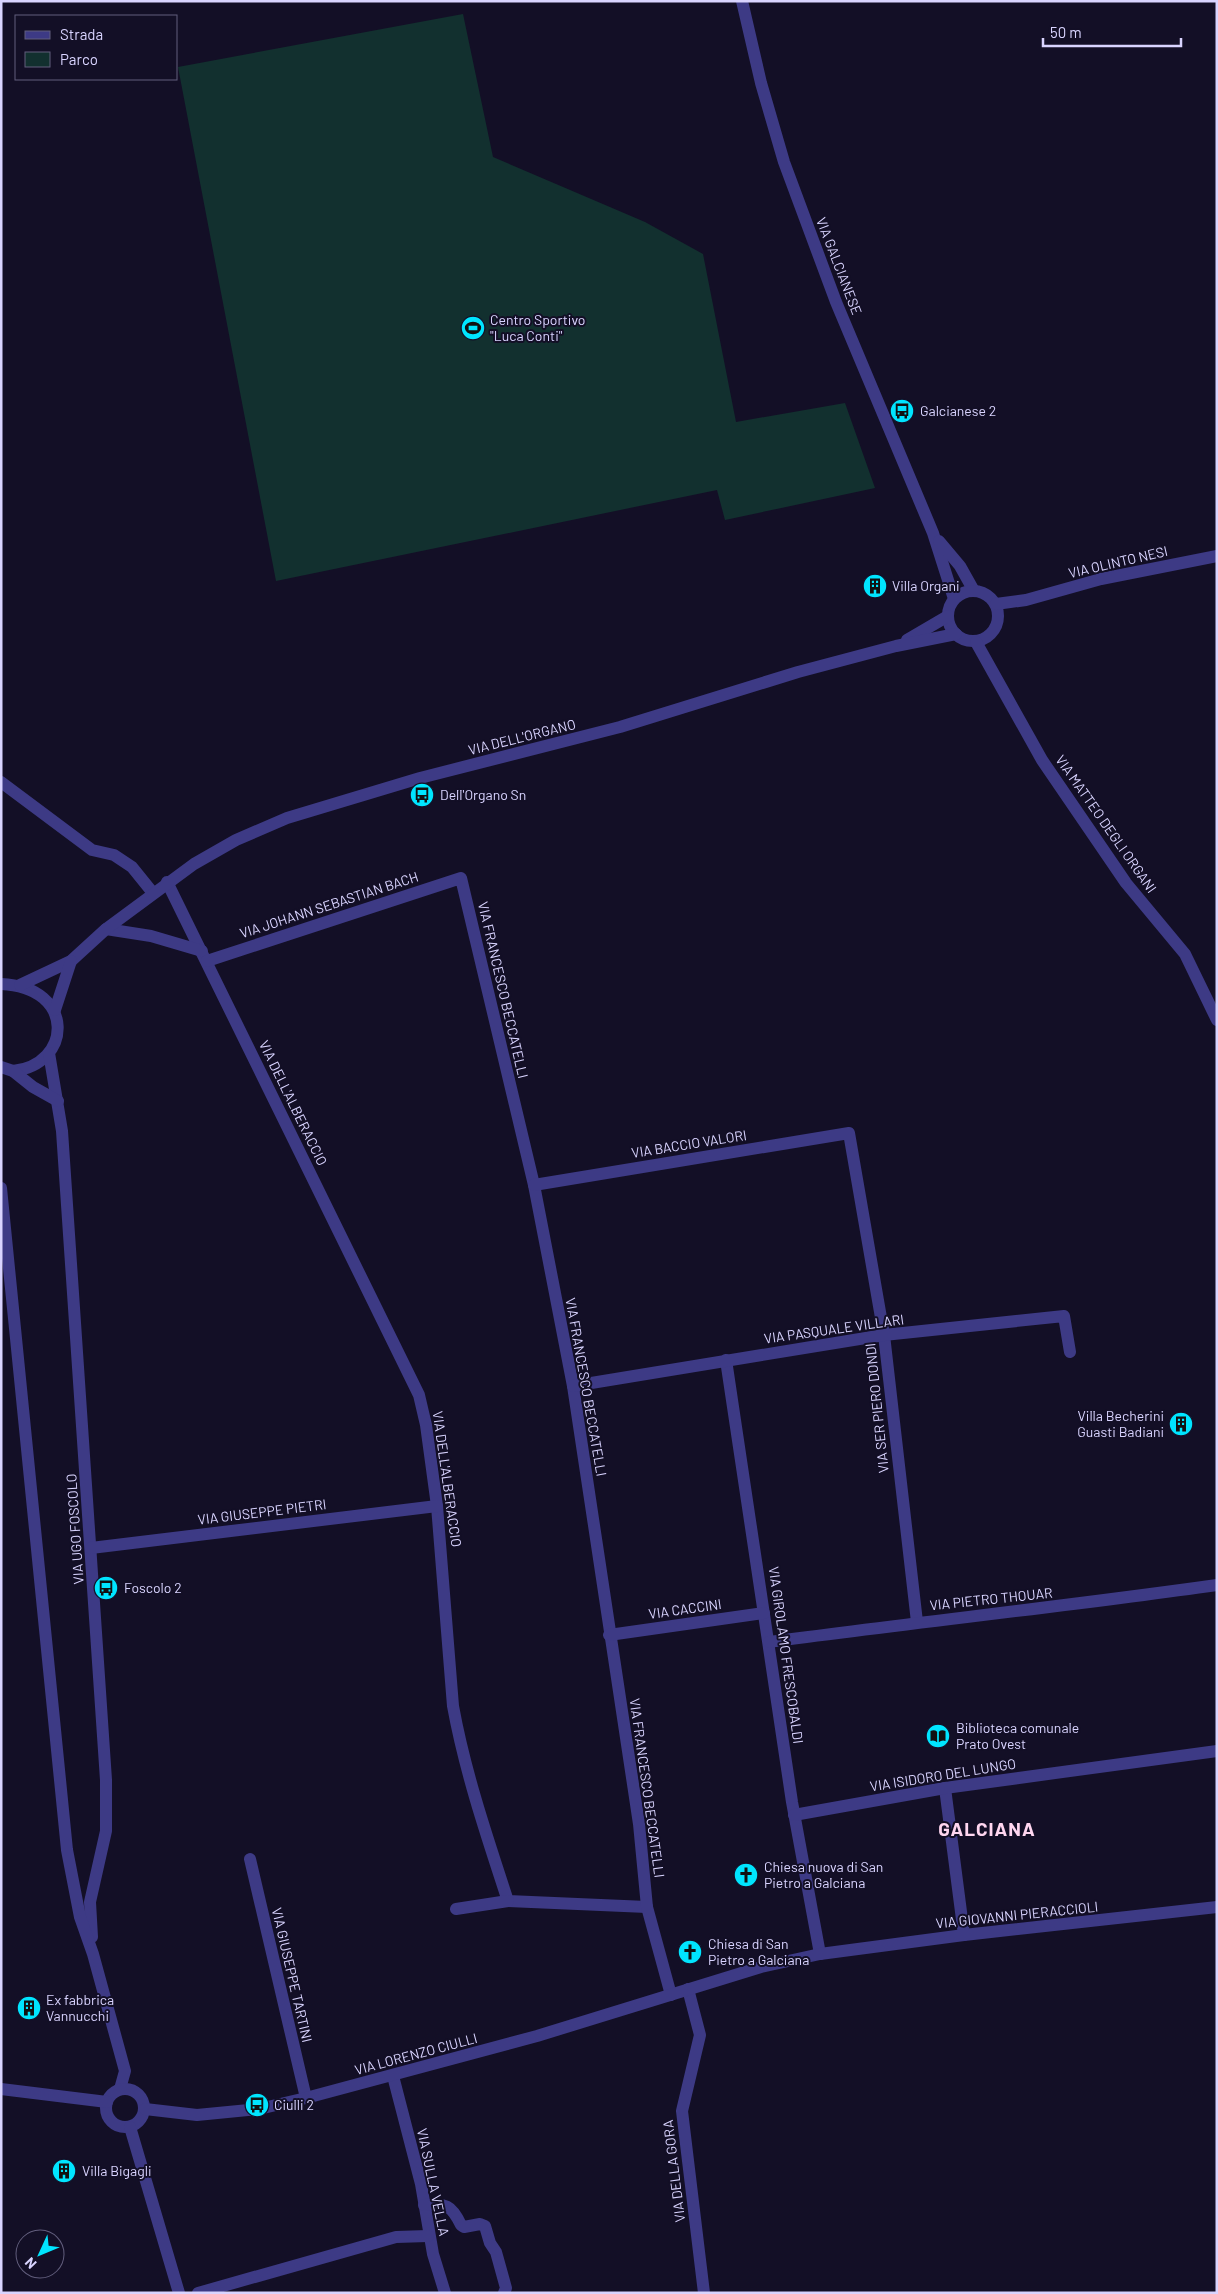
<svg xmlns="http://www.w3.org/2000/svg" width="1218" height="2294" font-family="Barlow,sans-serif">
  <rect width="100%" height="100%" fill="#130f26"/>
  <polygon fill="#12302f" points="463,14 493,157 645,222 703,254 736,422 845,403 875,488 725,520 717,490 276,581 178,67"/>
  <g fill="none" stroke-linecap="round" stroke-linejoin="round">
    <g stroke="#3d3a85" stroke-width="12">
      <polyline points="742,1 761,83 784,162 836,302 933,533 954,599"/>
      <polyline points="939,541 960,566 974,591"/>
      <circle cx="973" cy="616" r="25"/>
      <polyline points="996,604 1026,600 1101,579 1217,556"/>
      <polyline points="907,640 948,616"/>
      <polyline points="976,642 1042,760 1126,883 1185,954 1217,1020"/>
      <polyline points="1,782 92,850 114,855 132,867 153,893"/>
      <path d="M167 882 419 1395 426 1425 437 1506 453 1706C465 1772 487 1837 508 1901L647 1907"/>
      <polyline points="106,929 151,936 202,951"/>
      <polyline points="207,961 461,878 534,1185 573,1386 639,1824 647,1907 671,1995"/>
      <path d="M1 984C77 987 72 1065 13 1071"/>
      <polyline points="20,985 71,961 106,929 194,864 236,840 287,818 420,778 620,727 798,672 896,646 956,634"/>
      <polyline points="55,1010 71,961"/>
      <polyline points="49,1053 62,1131 106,1780 106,1831 90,1902 92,1937"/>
      <polyline points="1,1067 13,1071 33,1087 58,1101"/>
      <polyline points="534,1185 849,1133 884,1335 917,1622"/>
      <polyline points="1,1188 67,1850 80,1917 93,1954 125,2071 120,2089"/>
      <polyline points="726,1360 792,1802 820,1954"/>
      <polyline points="573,1386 884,1335 1064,1316 1070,1352"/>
      <polyline points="91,1548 437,1506"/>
      <polyline points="609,1635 764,1613"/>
      <path d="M769 1642C918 1622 1068 1606 1217 1585"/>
      <polyline points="945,1788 964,1935"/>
      <polyline points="794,1815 945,1788 1217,1751"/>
      <polyline points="250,1859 306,2098"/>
      <polyline points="456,1909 508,1901"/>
      <polyline points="688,1989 700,2035 682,2111 704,2293"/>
      <polyline points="393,2076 421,2184 433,2254 445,2293"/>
      <circle cx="125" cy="2108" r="19"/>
      <polyline points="1,2089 107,2102"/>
      <polyline points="145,2109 197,2115 259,2109 306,2098 537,2036 761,1967 820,1954 964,1935 1217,1907"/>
      <polyline points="130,2127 179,2293"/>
      <path d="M424 2205C446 2204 451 2204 461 2225L464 2227 480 2224 485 2226 490 2243 496 2252 506 2288 504 2293"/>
      <polyline points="198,2293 396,2237 428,2236"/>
    </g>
  </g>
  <defs>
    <g id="stadium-disc" transform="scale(1.25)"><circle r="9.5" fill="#00e5ff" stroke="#130f26"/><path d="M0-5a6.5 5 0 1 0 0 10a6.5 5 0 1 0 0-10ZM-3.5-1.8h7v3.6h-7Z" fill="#111"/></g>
    <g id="bus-disc" transform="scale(1.25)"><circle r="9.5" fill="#00e5ff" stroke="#130f26"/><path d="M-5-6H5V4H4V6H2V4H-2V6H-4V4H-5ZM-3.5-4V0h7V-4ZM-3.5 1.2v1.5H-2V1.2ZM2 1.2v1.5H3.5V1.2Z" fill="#111"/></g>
    <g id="building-disc" transform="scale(1.25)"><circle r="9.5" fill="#00e5ff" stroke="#130f26"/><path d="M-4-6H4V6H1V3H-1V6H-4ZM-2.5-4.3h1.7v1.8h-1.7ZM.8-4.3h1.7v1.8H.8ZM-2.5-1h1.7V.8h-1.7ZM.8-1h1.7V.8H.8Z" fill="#111"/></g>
    <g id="library-disc" transform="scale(1.25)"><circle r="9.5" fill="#00e5ff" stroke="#130f26"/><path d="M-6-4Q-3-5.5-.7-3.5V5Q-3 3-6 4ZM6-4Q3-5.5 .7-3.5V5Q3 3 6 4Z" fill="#111"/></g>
    <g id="church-disc" transform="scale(1.25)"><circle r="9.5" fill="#00e5ff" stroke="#130f26"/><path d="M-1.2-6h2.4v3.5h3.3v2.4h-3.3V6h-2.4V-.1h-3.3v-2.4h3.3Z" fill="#111"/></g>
  </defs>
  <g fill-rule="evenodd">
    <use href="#stadium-disc" x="473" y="328"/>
    <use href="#bus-disc" x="902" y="411"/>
    <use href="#building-disc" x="875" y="586"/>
    <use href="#bus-disc" x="422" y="795"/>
    <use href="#building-disc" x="1181" y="1424"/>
    <use href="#bus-disc" x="106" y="1588"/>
    <use href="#library-disc" x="938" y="1736"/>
    <use href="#church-disc" x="746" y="1875"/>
    <use href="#church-disc" x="690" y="1952"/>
    <use href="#building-disc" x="29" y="2008"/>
    <use href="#bus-disc" x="257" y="2105"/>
    <use href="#building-disc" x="64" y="2171"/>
  </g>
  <g text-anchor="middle" stroke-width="4" stroke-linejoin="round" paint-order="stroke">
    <g font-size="14" fill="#d9d4ff" stroke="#130f26">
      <text transform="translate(839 266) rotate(69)" y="5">VIA GALCIANESE</text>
      <text transform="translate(1118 562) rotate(-13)" y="5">VIA OLINTO NESI</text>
      <text transform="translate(522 737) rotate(-14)" y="5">VIA DELL'ORGANO</text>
      <text transform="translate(1106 824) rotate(55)" y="5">VIA MATTEO DEGLI ORGANI</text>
      <text transform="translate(329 905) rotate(-18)" y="5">VIA JOHANN SEBASTIAN BACH</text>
      <text transform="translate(503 990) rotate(77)" y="5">VIA FRANCESCO BECCATELLI</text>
      <text transform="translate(293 1103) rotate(64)" y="5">VIA DELL'ALBERACCIO</text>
      <text transform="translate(689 1144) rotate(-9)" y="5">VIA BACCIO VALORI</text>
      <text transform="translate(834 1329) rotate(-8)" y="5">VIA PASQUALE VILLARI</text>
      <text transform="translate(586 1387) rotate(80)" y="5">VIA FRANCESCO BECCATELLI</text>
      <text transform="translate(877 1408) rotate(-96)" y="5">VIA SER PIERO DONDI</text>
      <text transform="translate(447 1479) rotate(82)" y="5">VIA DELL'ALBERACCIO</text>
      <text transform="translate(262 1512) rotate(-7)" y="5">VIA GIUSEPPE PIETRI</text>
      <text transform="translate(75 1529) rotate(-94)" y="5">VIA UGO FOSCOLO</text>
      <text transform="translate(991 1599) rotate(-6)" y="5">VIA PIETRO THOUAR</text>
      <text transform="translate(685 1609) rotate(-8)" y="5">VIA CACCINI</text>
      <text transform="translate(786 1655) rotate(82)" y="5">VIA GIROLAMO FRESCOBALDI</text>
      <text transform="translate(943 1775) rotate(-9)" y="5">VIA ISIDORO DEL LUNGO</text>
      <text transform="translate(647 1788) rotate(82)" y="5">VIA FRANCESCO BECCATELLI</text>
      <text transform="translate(1017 1915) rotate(-6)" y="5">VIA GIOVANNI PIERACCIOLI</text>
      <text transform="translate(292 1975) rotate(77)" y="5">VIA GIUSEPPE TARTINI</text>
      <text transform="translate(416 2054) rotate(-15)" y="5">VIA LORENZO CIULLI</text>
      <text transform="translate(674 2171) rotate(-97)" y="5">VIA DELLA GORA</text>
      <text transform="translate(433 2182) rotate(78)" y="5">VIA SULLA VELLA</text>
    </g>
    <g font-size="14" fill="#d9d4ff" stroke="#130f26" text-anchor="start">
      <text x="490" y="325">Centro Sportivo<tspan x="490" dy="16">"Luca Conti"</tspan></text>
      <text x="920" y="416">Galcianese 2</text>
      <text x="892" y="591">Villa Organi</text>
      <text x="440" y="800">Dell'Organo Sn</text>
      <text x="1164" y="1421" text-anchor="end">Villa Becherini<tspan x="1164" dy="16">Guasti Badiani</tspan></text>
      <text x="124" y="1593">Foscolo 2</text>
      <text x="956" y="1733">Biblioteca comunale<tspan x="956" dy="16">Prato Ovest</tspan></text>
      <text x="764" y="1872">Chiesa nuova di San<tspan x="764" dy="16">Pietro a Galciana</tspan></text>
      <text x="708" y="1949">Chiesa di San<tspan x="708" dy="16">Pietro a Galciana</tspan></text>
      <text x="46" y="2005">Ex fabbrica<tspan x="46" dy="16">Vannucchi</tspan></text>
      <text x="274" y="2110">Ciulli 2</text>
      <text x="82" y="2176">Villa Bigagli</text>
    </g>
    <g font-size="19" font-weight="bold" letter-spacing="1" fill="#ffd6f0" stroke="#130f26">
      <text x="987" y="1836">GALCIANA</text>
    </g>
  </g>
  <rect width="1218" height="2294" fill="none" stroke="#d9d4ff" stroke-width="5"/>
  <rect x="15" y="15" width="162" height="65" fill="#130f26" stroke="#625e7d"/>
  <rect x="25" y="31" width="25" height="8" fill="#3d3a85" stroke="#625e7d"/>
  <text x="60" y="40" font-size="15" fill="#d9d4ff">Strada</text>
  <rect x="25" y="52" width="25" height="15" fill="#12302f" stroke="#625e7d"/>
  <text x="60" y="65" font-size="15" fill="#d9d4ff">Parco</text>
  <g transform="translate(40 2254) rotate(226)"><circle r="24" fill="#130f26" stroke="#625e7d"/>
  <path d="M0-4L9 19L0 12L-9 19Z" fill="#00e5ff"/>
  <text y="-8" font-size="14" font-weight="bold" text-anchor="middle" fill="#d9d4ff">N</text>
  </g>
  <path d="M1043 38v8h138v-8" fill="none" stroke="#d9d4ff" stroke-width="2.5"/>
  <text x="1050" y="38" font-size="15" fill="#d9d4ff" stroke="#130f26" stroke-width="4" paint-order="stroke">50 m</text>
</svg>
